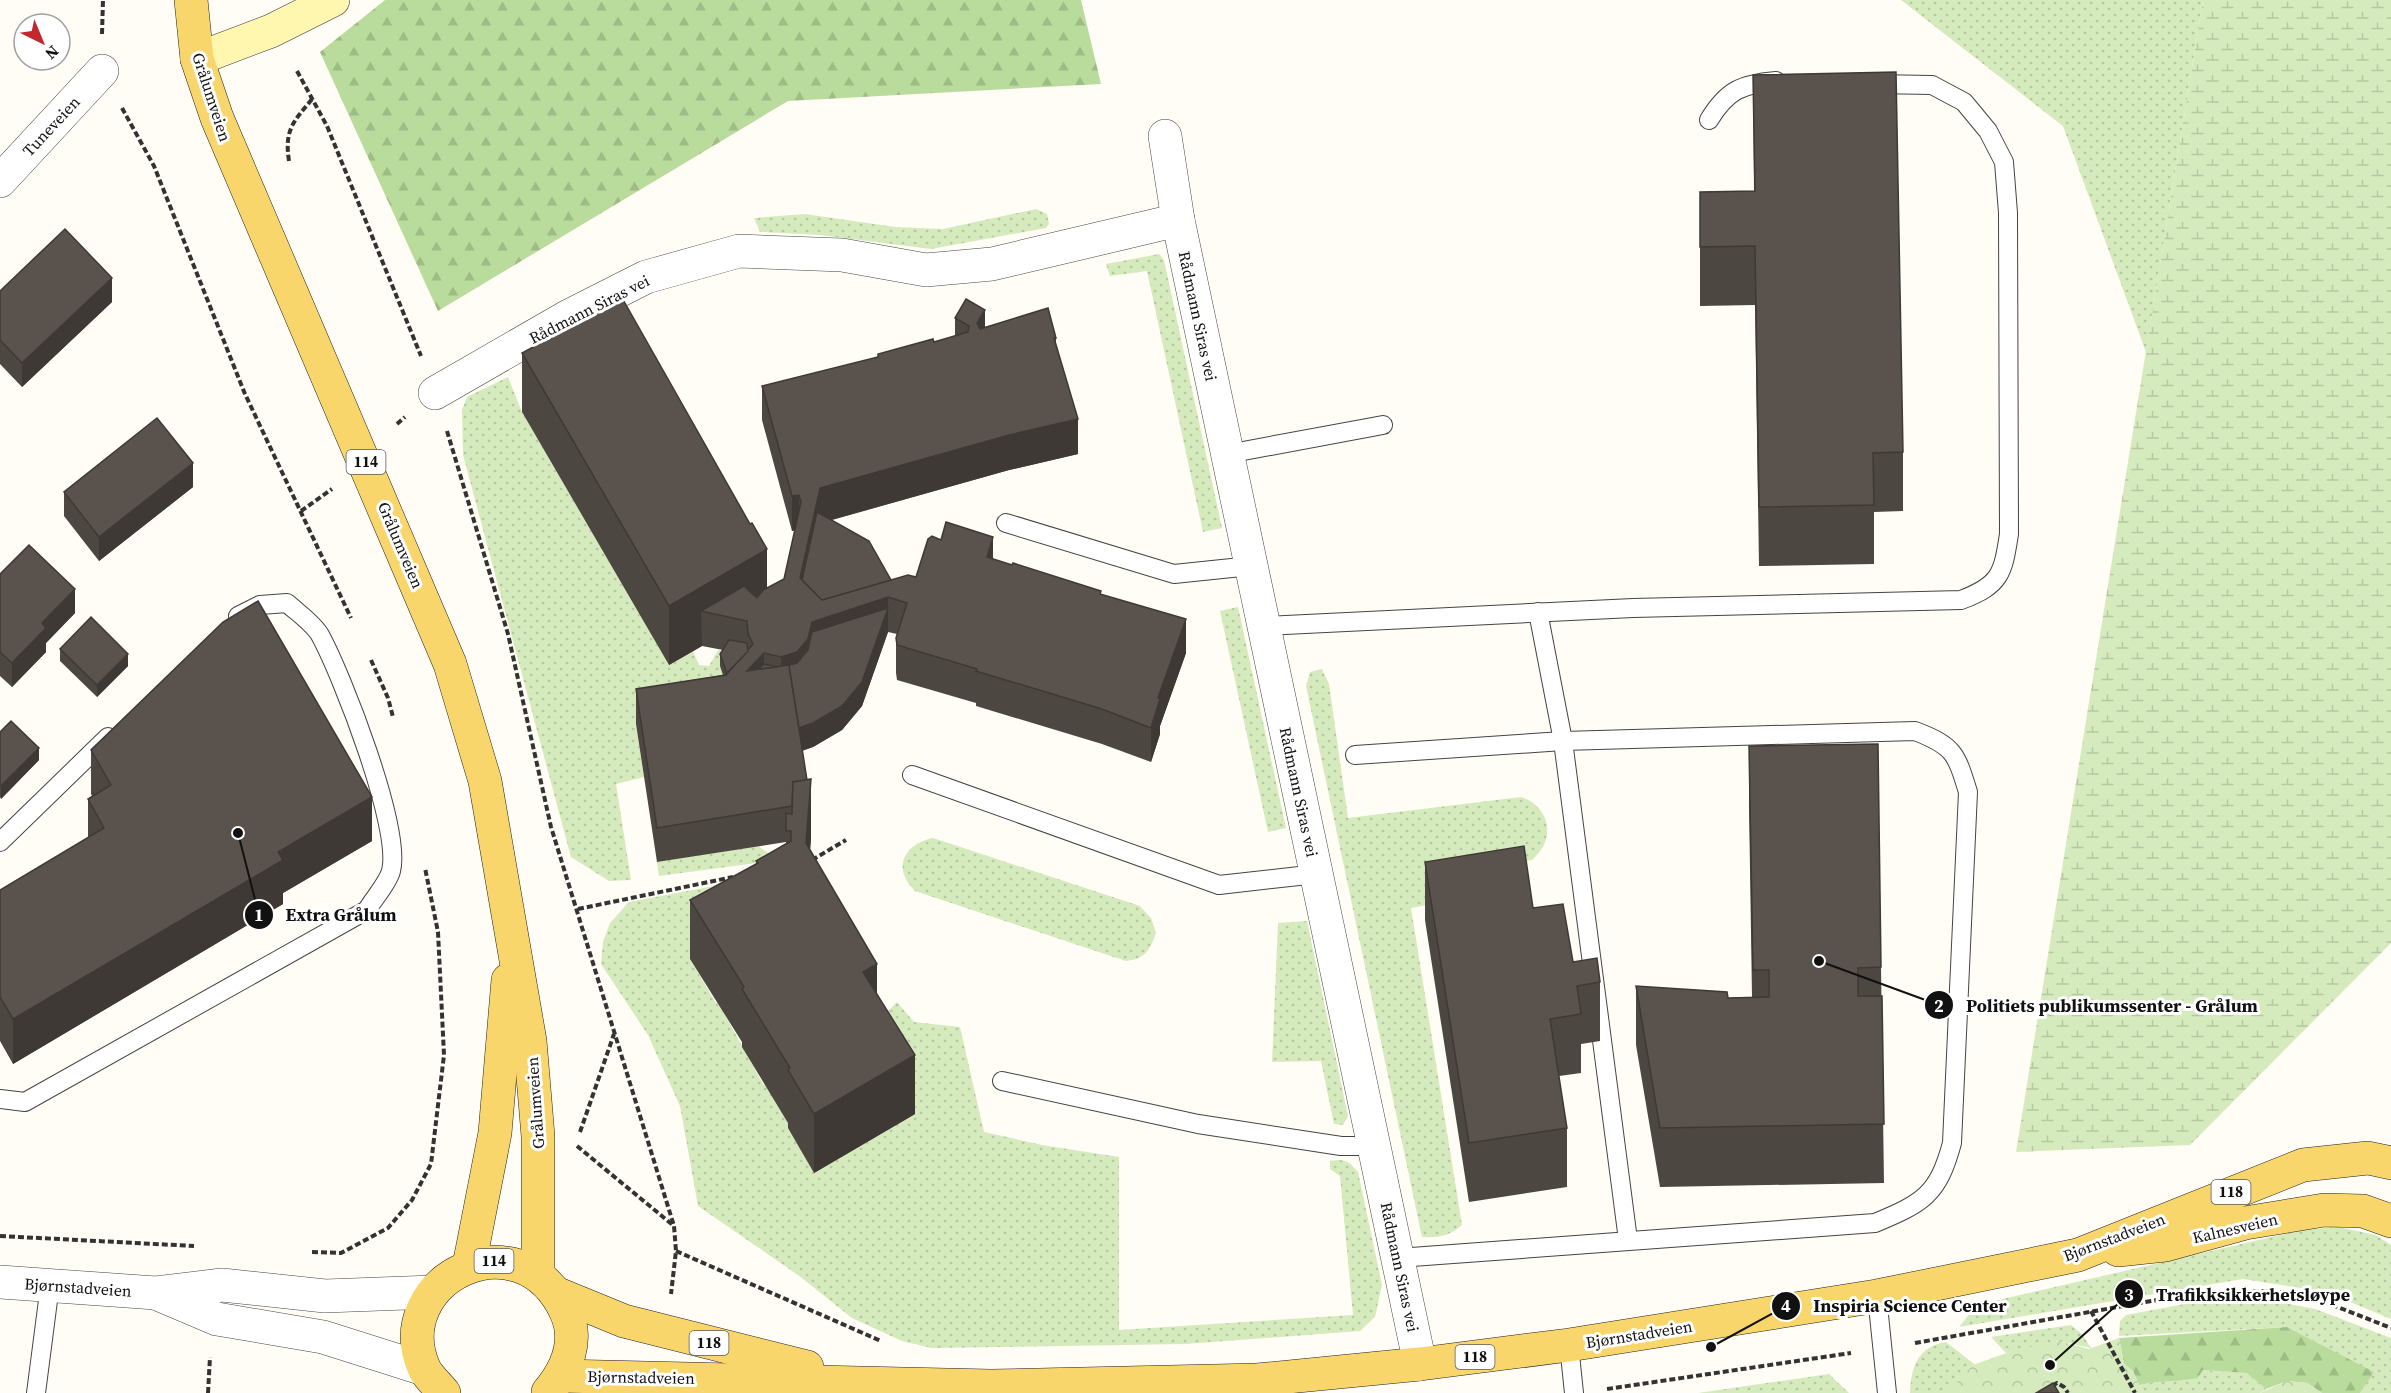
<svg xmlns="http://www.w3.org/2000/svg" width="2391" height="1393" font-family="'Source Serif 4',serif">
  <defs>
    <pattern id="grass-dots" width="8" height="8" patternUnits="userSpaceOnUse" patternTransform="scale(1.5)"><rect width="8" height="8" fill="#d5ebbd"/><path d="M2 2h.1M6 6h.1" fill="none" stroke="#b6c8a1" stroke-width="1.8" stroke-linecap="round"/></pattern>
    <pattern id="forest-firs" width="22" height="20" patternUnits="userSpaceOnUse" patternTransform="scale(1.5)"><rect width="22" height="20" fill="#b9dc9c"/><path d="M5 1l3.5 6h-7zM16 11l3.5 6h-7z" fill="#9ebc85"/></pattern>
    <pattern id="wetland-marsh" width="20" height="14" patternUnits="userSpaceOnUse" patternTransform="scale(1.5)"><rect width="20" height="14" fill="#d5ebbd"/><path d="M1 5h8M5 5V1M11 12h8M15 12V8" fill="none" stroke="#b6c8a1"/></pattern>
    <pattern id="park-crowns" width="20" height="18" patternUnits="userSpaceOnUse" patternTransform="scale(1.5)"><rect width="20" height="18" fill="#d5ebbd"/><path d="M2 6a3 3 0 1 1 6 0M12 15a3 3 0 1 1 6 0" fill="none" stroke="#b6c8a1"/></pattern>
  </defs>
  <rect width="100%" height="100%" fill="#fffdf5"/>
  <g fill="url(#grass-dots)">
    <polygon points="1901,0 2203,0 2146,352 2063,126"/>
    <polygon points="1036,209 1047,214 1049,224 1046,228 931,249 820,235 760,232 754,218 805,214 895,227 943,229"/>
    <polygon points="1159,254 1164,260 1222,528 1203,532 1147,271 1110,276 1106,264"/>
    <polygon points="508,377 522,412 669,665 693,651 699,665 709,666 718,650 729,653 726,684 636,724 644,777 616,784 631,880 609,881 571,857 463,455 462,410 467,397"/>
    <polygon points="1238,607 1286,828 1268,832 1220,611"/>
    <path d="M1322 669 1329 684 1348 818 1521 797C1551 807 1556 840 1532 860L1443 874 1448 901 1411 908 1462 1225C1449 1236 1439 1238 1422 1237L1306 686 1310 672Z"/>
    <path d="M933 838 1140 906 1151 918 1156 933C1150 950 1145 959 1126 961L915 891C892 869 903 844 933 838Z"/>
    <polygon points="758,846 779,860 659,876 657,862"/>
    <path d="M735 882 690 959 716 1003 718 1002 763 1084 879 1134 915 1114 877 1023 897 1002 914 1022 960 1027 984 1132 1042 1145 1119 1157V1330L1353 1315 1340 1176 1330 1169V1161C1344 1158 1349 1161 1358 1172L1382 1285 1375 1317 1360 1331 1185 1344 932 1348 902 1341 852 1318 798 1275 698 1206 680 1106 648 1035 601 964 603 942 610 923 629 902Z"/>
    <polygon points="1307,921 1348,1116 1343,1125 1334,1124 1321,1061 1272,1062 1278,923"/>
    <polygon points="2338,1227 2376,1235 2391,1245 2391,1319 2343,1299 2307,1289 2243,1279 1959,1327 1977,1305 2302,1230"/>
    <polygon points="2206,1300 2269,1300 2315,1309 2391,1338 2391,1393 2360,1393 2373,1372 2287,1327 2119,1336 2120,1321 2126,1315"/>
    <polygon points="2071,1325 2082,1334 2091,1348 2059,1341 2006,1353 1991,1337"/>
    <path d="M1946 1342 1978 1367 1952 1393H1910C1911 1366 1918 1347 1946 1342Z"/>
    <polygon points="2203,1370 2248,1373 2266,1389 2260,1393 2143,1393 2139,1385 2163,1380 2198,1378"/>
    <polygon points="1829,1374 1849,1393 1698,1393"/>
  </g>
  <g fill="url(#forest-firs)">
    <polygon points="385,0 1081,0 1101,84 788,101 438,311 320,52"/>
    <path d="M2287 1327 2374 1372 2360 1393H2322L2307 1383 2287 1381 2266 1389 2247 1373 2203 1370 2198 1378C2177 1382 2160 1380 2139 1385L2133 1371 2124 1364 2119 1338Z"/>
  </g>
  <polygon fill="url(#wetland-marsh)" points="2203,0 2391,0 2391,943 2190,1145 2016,1152"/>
  <g fill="url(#park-crowns)">
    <polygon points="2119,1338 2124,1364 2133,1371 2143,1393 1947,1393 1973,1365 2012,1351 2059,1341 2089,1349"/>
    <polygon points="2286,1381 2307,1383 2322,1393 2260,1393"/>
  </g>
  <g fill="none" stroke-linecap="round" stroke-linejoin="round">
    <g stroke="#444" stroke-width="20">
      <g id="service">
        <path d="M1709 120C1727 90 1742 84 1776 81"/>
        <polyline points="1227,454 1383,425"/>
        <polyline points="1006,523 1174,574 1251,566"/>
        <polyline points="1538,612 1563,741 1628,1240"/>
        <path d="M1264 626 1633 608 1961 600C2001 585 2003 573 2009 534L2008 213 2004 162 1988 131 1964 102 1932 85 1873 84"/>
        <path d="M1355 755 1563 741 1915 731C1954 746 1956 753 1968 792L1952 1143C1938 1195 1923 1203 1875 1223L1398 1258"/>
        <polyline points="912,775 1219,885 1317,874"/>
        <polyline points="0,842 108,737"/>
        <polyline points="1002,1081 1198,1124 1341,1146 1375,1146"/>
        <path d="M0 1099 25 1102 367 910C374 898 388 883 391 871 402 829 342 675 320 635 313 623 298 613 287 603L260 605 238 616"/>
        <polyline points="1877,1296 1887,1393"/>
        <polyline points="1569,1345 1574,1393"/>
        <polyline points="36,1393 50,1285"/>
      </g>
    </g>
    <g stroke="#444" stroke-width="34">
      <g id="minor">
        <polyline points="1165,136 1178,220 1420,1364"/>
        <polyline points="0,181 102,71"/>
        <polyline points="435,393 567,317 646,277 739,251 842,255 926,270 992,264 1178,220"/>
        <polyline points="0,1282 156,1293 222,1285 325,1296 433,1292"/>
        <polyline points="158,1294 217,1319 323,1337 424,1369"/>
      </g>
    </g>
    <g stroke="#333" stroke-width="34">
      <polyline id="secondary" points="197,59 271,31 333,0"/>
    </g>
    <g stroke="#222" stroke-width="34">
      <g id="primary">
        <polyline points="191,0 197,59 217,118 450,664 485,781 530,1041 538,1136 538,1275"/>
        <polyline points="2118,1250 2165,1245 2245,1223 2324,1210 2363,1211 2391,1221"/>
        <polyline points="469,1266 495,1133 508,980"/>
        <polyline points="558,1294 624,1321 807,1367"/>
        <polyline points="562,1376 991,1386 1257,1380 1420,1364 1569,1345 1877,1296 2078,1255 2303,1165 2368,1158 2391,1163"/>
        <path d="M444 1393C438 1385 428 1377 424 1368 386 1280 520 1212 566 1312 579 1340 567 1369 548 1392"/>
      </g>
    </g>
    <g stroke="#333" stroke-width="4" stroke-dasharray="6 3" stroke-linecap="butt">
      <polyline points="102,34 103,0"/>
      <polyline points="297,71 327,126 421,356"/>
      <polyline points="122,108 154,166 245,394 351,618"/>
      <path d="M289 161C284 129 294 121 313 98"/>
      <polyline points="397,424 405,417"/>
      <polyline points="447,431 508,634 551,827 674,1226"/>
      <polyline points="301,511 332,489"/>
      <polyline points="371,660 388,698 393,717"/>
      <polyline points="812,860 846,840"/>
      <polyline points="578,909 733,877"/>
      <polyline points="580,1132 614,1034"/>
      <polyline points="577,1146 674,1226 676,1251 671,1294"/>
      <polyline points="0,1236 194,1246"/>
      <polyline points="676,1251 881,1341"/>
      <polyline points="312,1252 341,1253 388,1228 412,1200 431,1164 444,1055 438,932 425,868"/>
      <polyline points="2091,1311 2135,1393"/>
      <polyline points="1915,1343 2174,1297 2228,1291 2275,1291 2330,1304 2391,1328"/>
      <polyline points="2052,1386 2057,1383 2064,1387 2068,1393"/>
      <polyline points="1607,1389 1851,1353"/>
      <polyline points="208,1393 210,1357"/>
    </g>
    <use href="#service" stroke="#fff" stroke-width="18"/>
    <use href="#minor" stroke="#fff" stroke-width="33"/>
    <use href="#secondary" stroke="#fff6b0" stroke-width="33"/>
    <use href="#primary" stroke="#f9d66b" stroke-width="33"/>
  </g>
  <g fill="#4d4742">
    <polygon points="1753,75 1903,452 1903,511 1874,512 1874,564 1759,566 1755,305 1700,306 1700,192 1754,191"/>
    <polygon points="0,291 112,302 22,387 0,364"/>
    <polygon points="595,311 750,524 767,588 784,579 795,530 792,531 762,420 762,386 878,357 955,336 955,318 985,327 1056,338 1056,346 1078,454 1009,470 832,520 891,580 916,577 993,559 1101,594 1186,653 1160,726 1160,734 1151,762 1102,744 976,706 976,703 897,680 896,673 896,638 897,634 888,632 862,706 842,730 813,747 802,751 811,838 810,850 877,994 915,1114 814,1173 788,1128 788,1123 742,1047 742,1042 690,959 690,900 756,864 756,861 786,844 786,842 657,862 636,724 636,689 723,675 720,666 720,654 723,650 702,646 669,665 522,412 522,353 595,313"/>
    <polygon points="193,487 99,561 64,516 64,492"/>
    <polygon points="0,574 75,613 46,643 46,652 12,687 0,676"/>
    <polygon points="60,649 128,666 97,697 60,661"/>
    <polygon points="0,732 39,760 1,799 0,797"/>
    <polygon points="1749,746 1881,967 1884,1183 1660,1187 1636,1045 1636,986 1728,998 1752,997 1749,804"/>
    <polygon points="91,750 372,841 283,893 283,904 13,1064 0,1041 0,890 88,838 88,799 92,796 91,794"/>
    <polygon points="1425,862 1573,962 1600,982 1600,1041 1581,1044 1581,1073 1559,1076 1567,1128 1567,1187 1469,1202 1425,920"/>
  </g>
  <g fill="#3f3936">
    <polygon points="112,278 112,302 22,387 22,363"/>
    <polygon points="985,310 985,345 977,323"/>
    <polygon points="1078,419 1078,454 1009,470 820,523 805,593 800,578 820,488 1009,435"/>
    <polygon points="193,463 193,487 99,561 99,537"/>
    <polygon points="799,495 799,529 792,531 792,496"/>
    <polygon points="993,537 993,572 987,557"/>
    <polygon points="767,549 767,608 701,611 702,646 669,665 669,606"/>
    <polygon points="75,589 75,613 46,643 46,652 12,687 12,663 42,623"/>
    <polygon points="888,597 888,632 862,706 842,730 813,747 797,752 781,677 781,657 812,622"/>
    <polygon points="1186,619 1186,653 1160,726 1160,734 1151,762 1151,728 1158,698"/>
    <polygon points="764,653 764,679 747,671"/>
    <polygon points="128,654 128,666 97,697 97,685"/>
    <polygon points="39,748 39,760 1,799 1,786"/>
    <polygon points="811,779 811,838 806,902 806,843"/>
    <polygon points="372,797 372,841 283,893 283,904 13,1064 13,1019 278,852"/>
    <polygon points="877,964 877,1023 863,972"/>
    <polygon points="915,1055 915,1114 814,1173 814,1114"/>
  </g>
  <g fill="#5a524d" stroke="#3f3936" stroke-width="1.5">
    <polygon points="1896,72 1903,452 1873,453 1874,505 1759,507 1755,246 1700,247 1700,192 1755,191 1753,75"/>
    <polygon points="65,229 112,278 22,363 0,340 0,291"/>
    <polygon points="621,296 750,524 752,523 767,549 669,606 522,353 596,313 595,311"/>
    <polygon points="966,299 985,310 977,323 980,329 1048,308 1056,338 1054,338 1078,419 1009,435 820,488 800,578 822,600 908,575 916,577 928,539 932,536 941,540 946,522 993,537 987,557 1012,565 1013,563 1101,591 1100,594 1186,619 1158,698 1160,699 1151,728 1102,709 976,671 977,669 897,645 896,638 907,603 888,597 812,622 808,639 797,652 781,657 764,653 747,671 789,665 807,780 793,782 792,806 657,828 636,689 726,675 753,644 748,634 747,621 701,611 744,586 757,598 763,590 784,579 801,502 799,495 792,496 762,386 878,357 878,354 933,339 934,342 968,332 969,326 955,318"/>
    <polygon points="157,418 193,463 99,537 64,492"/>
    <polygon points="817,512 869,541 891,580 822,600 802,580"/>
    <polygon points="29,545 75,589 42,623 46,628 12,663 0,652 0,574"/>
    <polygon points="258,601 372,797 278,852 283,860 13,1019 0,997 0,890 104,828 88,799 111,785 91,750 223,622"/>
    <polygon points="888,608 862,682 842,706 813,723 799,728 789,665 797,663 808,650 812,632"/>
    <polygon points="91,617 128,654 97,685 60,649"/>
    <polygon points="729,640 747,643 748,651 727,673 720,654"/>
    <polygon points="764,664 777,667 759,669"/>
    <polygon points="11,721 39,748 1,786 0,785 0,732"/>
    <polygon points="1878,744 1881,967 1858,968 1858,996 1882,996 1884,1124 1660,1128 1636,986 1727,992 1728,998 1769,997 1769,970 1753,970 1749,746"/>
    <polygon points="811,779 806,843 877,964 863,972 915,1055 814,1114 788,1070 790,1068 742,989 744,987 690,900 758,863 756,861 791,841 791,831 786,831 786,813 792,814 793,782"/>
    <polygon points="1524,846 1533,908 1563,904 1573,962 1597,958 1600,982 1577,986 1581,1014 1550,1019 1567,1128 1469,1143 1425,862"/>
    <polygon points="2053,1383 2059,1393 2036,1393"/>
  </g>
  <g text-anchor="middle" stroke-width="6" stroke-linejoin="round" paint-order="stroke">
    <g fill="#fff" stroke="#585858" stroke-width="1.5">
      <rect x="346.5" y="450" width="39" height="24" rx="4.5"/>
      <rect x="2211.5" y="1180" width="39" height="24" rx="4.5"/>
      <rect x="474.5" y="1249" width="39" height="24" rx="4.5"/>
      <rect x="689.5" y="1331" width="39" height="24" rx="4.5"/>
      <rect x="1455.5" y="1345" width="39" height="24" rx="4.5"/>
    </g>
    <g font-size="15" font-weight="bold" fill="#111">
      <text x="366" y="467">114</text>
      <text x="2231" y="1197">118</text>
      <text x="494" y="1266">114</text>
      <text x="709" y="1348">118</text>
      <text x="1475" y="1362">118</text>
    </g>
    <g font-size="16" fill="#111" stroke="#fff">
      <text transform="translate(212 97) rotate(72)" y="6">Grålumveien</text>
      <text transform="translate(51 126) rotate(-47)" y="6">Tuneveien</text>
      <text transform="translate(589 309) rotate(-27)" y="6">Rådmann Siras vei</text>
      <text transform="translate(1198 316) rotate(78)" y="6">Rådmann Siras vei</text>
      <text transform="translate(401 545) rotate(67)" y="6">Grålumveien</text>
      <text transform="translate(1299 792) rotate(78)" y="6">Rådmann Siras vei</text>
      <text transform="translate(535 1103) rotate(-94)" y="6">Grålumveien</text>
      <text transform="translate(2235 1228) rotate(-13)" y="6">Kalnesveien</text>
      <text transform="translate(2114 1237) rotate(-21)" y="6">Bjørnstadveien</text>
      <text transform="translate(1400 1267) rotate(78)" y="6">Rådmann Siras vei</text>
      <text transform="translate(78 1287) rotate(4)" y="6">Bjørnstadveien</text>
      <text transform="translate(1639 1334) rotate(-9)" y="6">Bjørnstadveien</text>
      <text transform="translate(641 1377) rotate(1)" y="6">Bjørnstadveien</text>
    </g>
  </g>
  <path fill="none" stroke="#111" stroke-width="2" d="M238 833L259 915M1819 961L1939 1005M2050 1365L2129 1294M1711 1347L1786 1306"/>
  <g fill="#111" stroke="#fff" stroke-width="2">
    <circle cx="238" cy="833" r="6"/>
    <circle cx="1819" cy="961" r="6"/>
    <circle cx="2050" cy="1365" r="6"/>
    <circle cx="1711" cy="1347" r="6"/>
    <circle cx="259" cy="915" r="15"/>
    <circle cx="1939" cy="1005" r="15"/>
    <circle cx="2129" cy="1294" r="15"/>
    <circle cx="1786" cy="1306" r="15"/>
  </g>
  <g font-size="18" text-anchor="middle" font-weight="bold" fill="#fff">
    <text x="259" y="921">1</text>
    <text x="1939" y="1012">2</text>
    <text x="2129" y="1301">3</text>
    <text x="1786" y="1312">4</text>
  </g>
  <g font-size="18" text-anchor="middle" font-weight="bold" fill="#111" stroke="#fff" stroke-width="6" stroke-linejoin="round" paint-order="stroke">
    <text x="341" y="921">Extra Grålum</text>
    <text x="2112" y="1012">Politiets publikumssenter - Grålum</text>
    <text x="2253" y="1301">Trafikksikkerhetsløype</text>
    <text x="1910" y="1312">Inspiria Science Center</text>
  </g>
  <g transform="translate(42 42) rotate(137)"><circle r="28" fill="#ffffff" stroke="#a0a0a0" stroke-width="1.5"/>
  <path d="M0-4.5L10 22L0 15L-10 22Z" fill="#c4262e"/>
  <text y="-9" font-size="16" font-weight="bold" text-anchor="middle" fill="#111111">N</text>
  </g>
</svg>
